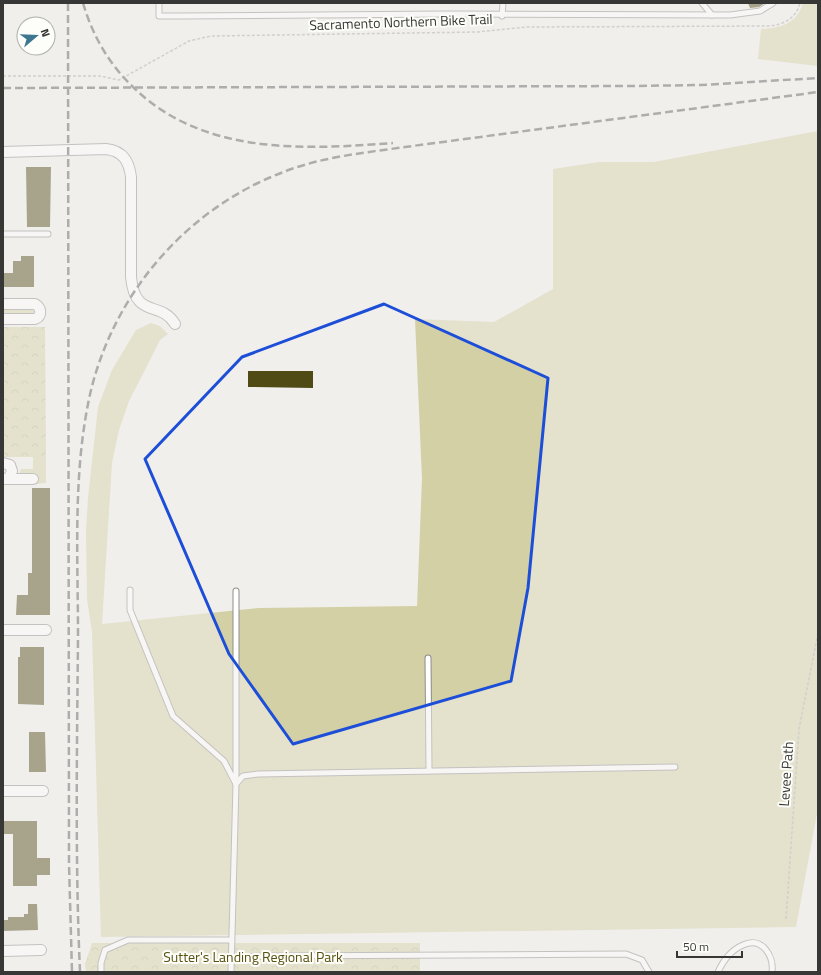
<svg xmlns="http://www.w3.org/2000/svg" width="821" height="975" font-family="'Titillium Web',sans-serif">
  <defs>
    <pattern id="park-crowns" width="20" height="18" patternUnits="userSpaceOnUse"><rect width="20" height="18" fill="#d4d0a6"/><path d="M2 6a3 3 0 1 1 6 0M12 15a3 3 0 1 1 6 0" fill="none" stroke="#b7b390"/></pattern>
  </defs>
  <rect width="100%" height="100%" fill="#f0efec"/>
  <g fill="#d4d0a6">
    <path d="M803 3H818V66L758 59 761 29C781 28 797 24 803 3Z"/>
    <polygon points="818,131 818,808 796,927 101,937 92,632 87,599 86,530 88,498 98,407 112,370 136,330 151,323 160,326 168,334 160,340 147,366 129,401 119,430 112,463 102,624 258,608 417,606 422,479 415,319 494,322 553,289 553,169 599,162 654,162"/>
    <polygon points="31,308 34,311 33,314 3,315 3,309"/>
    <polygon points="33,457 46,457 46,483 36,484 36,475 19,474 21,469 33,469"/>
  </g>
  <g fill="url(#park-crowns)">
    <polygon points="3,327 45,327 46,457 3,457"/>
    <polygon points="92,943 420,943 420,972 86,972 85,964"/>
  </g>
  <g fill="#504a15">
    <polygon points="748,3 765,3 759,7 750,8"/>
    <polygon points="26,167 51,167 50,227 27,227"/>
    <polygon points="21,256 34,256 34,287 4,287 4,273 13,273 13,261 21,261"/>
    <polygon points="248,371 313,371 313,388 248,387"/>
    <polygon points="32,488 50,488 50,615 16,615 17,595 28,595 28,573 32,573"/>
    <polygon points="20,647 44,647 44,705 18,704 18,657 20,657"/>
    <polygon points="29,732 45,732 46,772 29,772"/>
    <polygon points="3,821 37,821 37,858 50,858 50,875 37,875 37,886 13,886 13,834 3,834"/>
    <polygon points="28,904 37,904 38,930 3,931 3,920 8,920 8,917 24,917 24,914 28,914"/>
  </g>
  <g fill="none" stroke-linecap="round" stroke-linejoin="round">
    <g stroke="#8d8d8a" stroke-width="7">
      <g id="lane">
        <polyline points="159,3 159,16 180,16 446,14 730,15 760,11 773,3"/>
        <polyline points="702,3 712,15"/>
        <polyline points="502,16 503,3"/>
        <polyline points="3,234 48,234"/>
        <polyline points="130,590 130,610 173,716 224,761 236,784 236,591"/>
        <polyline points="428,658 429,771"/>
        <polyline points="231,960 244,957 265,956 626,954 642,960 649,972"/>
        <polyline points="101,972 101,963 105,950 128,940 231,940"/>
        <polyline points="231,972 236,784 243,776 258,774 675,767"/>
        <path d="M718 972C723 961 731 950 743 945 762 936 774 956 772 972"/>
      </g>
    </g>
    <g stroke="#8d8d8a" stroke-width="12">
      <g id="street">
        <path d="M3 152 106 149C123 151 129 161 131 177V277C135 320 161 300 175 324"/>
        <path d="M3 304H35C42 308 42 316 35 319H3"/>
        <polyline points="3,463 10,465 12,471 9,478 4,479"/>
        <polyline points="3,479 33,479"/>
        <polyline points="3,630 46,630"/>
        <polyline points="3,791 43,791"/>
        <polyline points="3,951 41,950"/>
      </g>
    </g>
    <g stroke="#abaaa7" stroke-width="1.5" stroke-dasharray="3 2" stroke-linecap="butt">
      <path d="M3 76H100L119 80 189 41 211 36 478 32 526 27 768 26C783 25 796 19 800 3"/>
      <polyline points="786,919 799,729 818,633"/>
    </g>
    <use href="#lane" stroke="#fff" stroke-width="5"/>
    <use href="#street" stroke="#fff" stroke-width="10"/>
    <g stroke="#5e5e5c" stroke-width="2.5" stroke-dasharray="8 4" stroke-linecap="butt">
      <polyline points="68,3 69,864 72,972"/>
      <path d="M83 3C92 34 108 63 132 86 201 155 303 150 393 143"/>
      <polyline points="3,88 632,86 701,85 818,78"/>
      <path d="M80 972C75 861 77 749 78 637 78 560 73 480 88 404 108 301 182 211 281 173 320 157 363 153 405 147L818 92"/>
    </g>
  </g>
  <path d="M0 0H821V975H0ZM384 304 548 378 528 588 511 681 293 744 229 654 145 459 242 357Z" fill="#f0efec" fill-opacity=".55" fill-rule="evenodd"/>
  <path fill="none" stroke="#1d4ed8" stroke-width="3" stroke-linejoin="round" d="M384 304 548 378 528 588 511 681 293 744 229 654 145 459 242 357Z"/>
  <g text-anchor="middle" stroke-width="4" stroke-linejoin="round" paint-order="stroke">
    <g font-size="14" fill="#373735" stroke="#fdfdf9">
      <text transform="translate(401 22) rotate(-2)" y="5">Sacramento Northern Bike Trail</text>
      <text transform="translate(786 774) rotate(-86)" y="5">Levee Path</text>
    </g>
    <g font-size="14" fill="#575110" stroke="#fdfdf9">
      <text x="253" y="962">Sutter's Landing Regional Park</text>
    </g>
  </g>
  <rect width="821" height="975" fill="none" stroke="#373735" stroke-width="8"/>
  <g transform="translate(36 36) rotate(71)"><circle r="19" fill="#fdfdf9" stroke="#aeaeab"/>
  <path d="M0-3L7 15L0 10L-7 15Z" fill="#3c768f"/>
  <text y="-6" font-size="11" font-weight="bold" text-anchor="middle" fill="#373735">N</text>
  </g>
  <path d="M677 951v6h65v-6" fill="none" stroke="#373735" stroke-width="2"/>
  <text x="683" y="951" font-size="12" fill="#373735" stroke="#fdfdf9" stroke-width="3" paint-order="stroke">50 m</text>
</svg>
